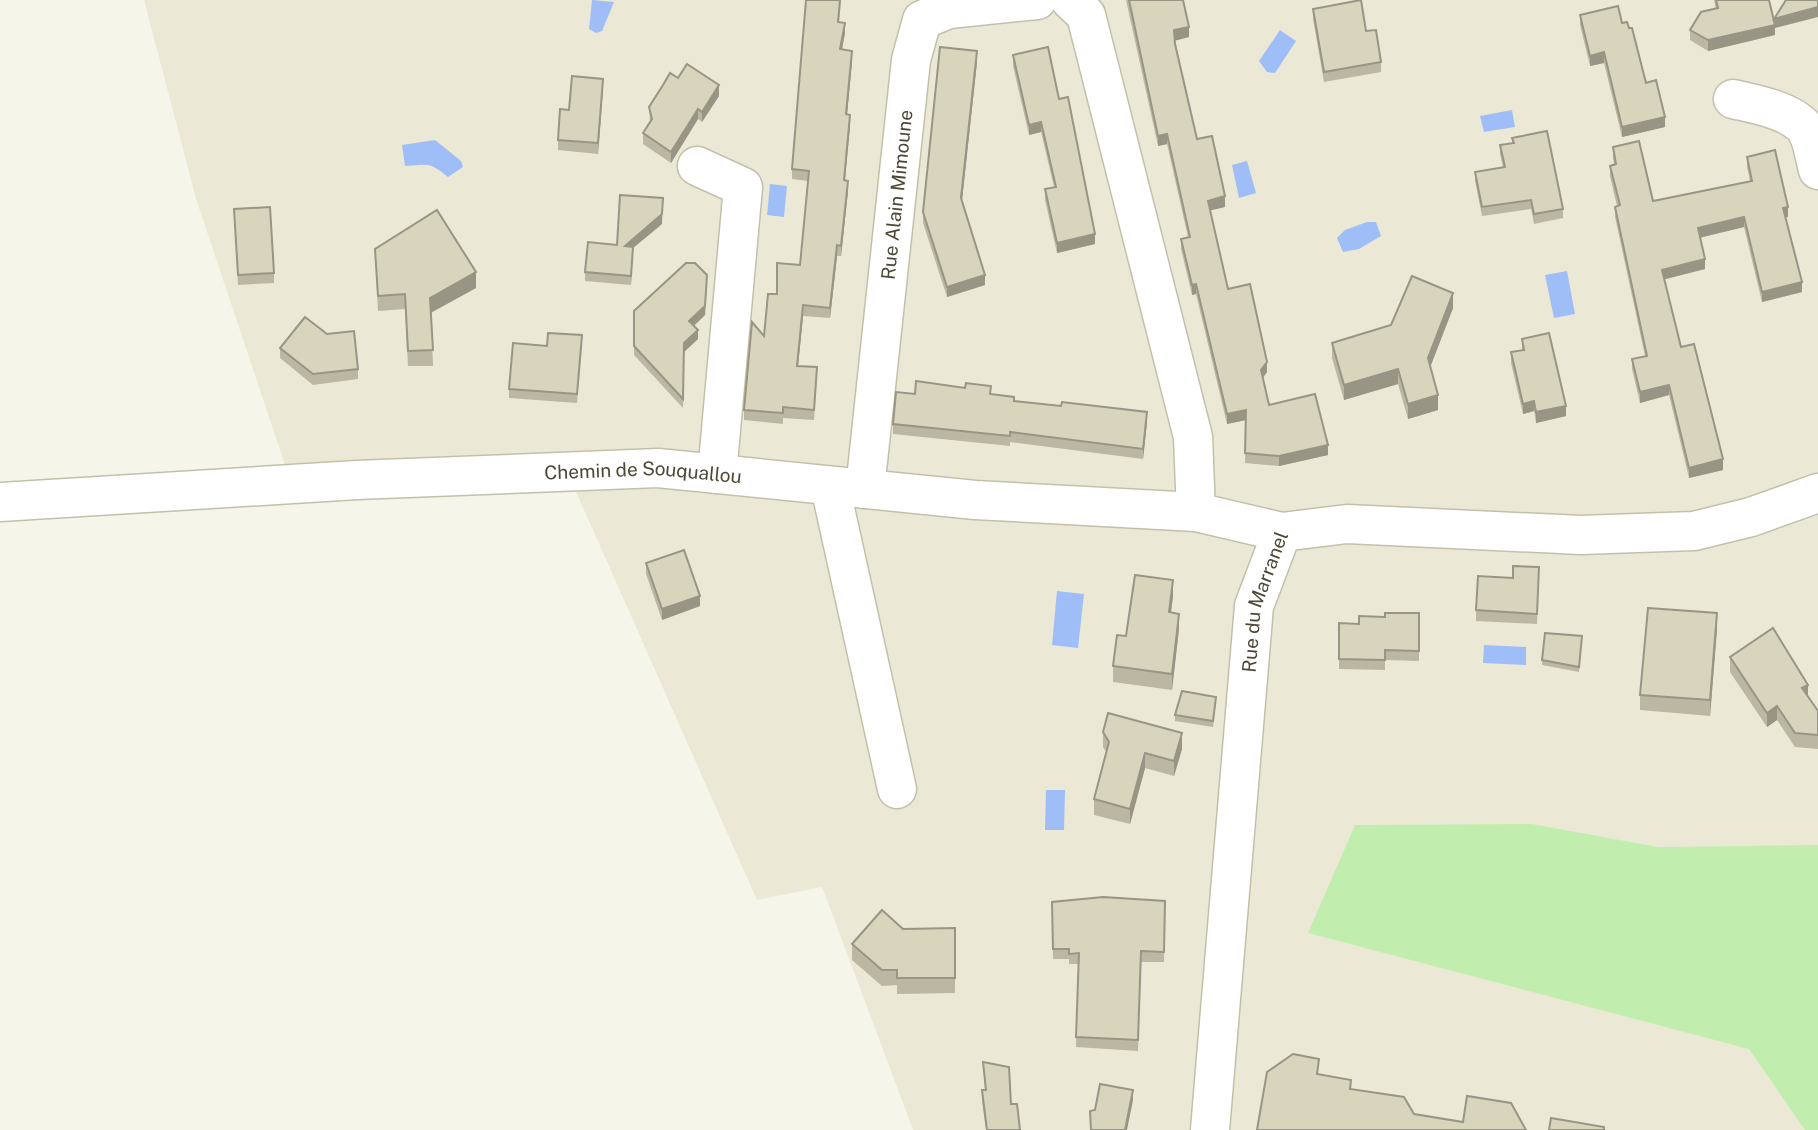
<svg xmlns="http://www.w3.org/2000/svg" width="1818" height="1130" font-family="'Public Sans',sans-serif">
  <rect width="100%" height="100%" fill="#f6f5e9"/>
  <polygon fill="#ebe9d6" points="144,0 1818,0 1818,1130 913,1130 822,887 757,900 569,476 292,486 196,199"/>
  <polygon fill="#c1eeae" points="1532,824 1658,847 1818,845 1818,1130 1805,1130 1749,1049 1308,933 1355,825"/>
  <g fill="#9fbef8">
    <polygon points="592,0 614,2 602,31 596,33 589,29"/>
    <polygon points="1280,30 1296,41 1275,73 1267,72 1259,61"/>
    <polygon points="1512,110 1515,127 1484,132 1480,116"/>
    <path d="M435 140 461 161 463 167 448 177C430 162 429 164 405 166L402 145Z"/>
    <polygon points="1247,161 1256,193 1239,198 1232,165"/>
    <polygon points="770,184 787,186 784,217 767,215"/>
    <polygon points="1367,222 1376,222 1381,236 1359,249 1343,252 1337,238 1345,230"/>
    <polygon points="1567,271 1575,314 1554,318 1545,275"/>
    <polygon points="1057,591 1084,594 1078,648 1052,645"/>
    <polygon points="1484,645 1526,647 1526,665 1483,663"/>
    <polygon points="1046,790 1065,790 1064,830 1045,830"/>
  </g>
  <g fill="none" stroke-linecap="round" stroke-linejoin="round">
    <g stroke="#c3c0aa" stroke-width="41">
      <g id="minor">
        <polyline points="1070,0 1086,15 1193,437 1196,512"/>
        <path d="M1733 99C1754 104 1784 109 1801 124 1812 133 1814 156 1818 170"/>
        <polyline points="697,166 743,187 717,474"/>
        <polyline points="830,486 897,789"/>
        <path id="s1" d="M865 489 911 60 922 20 949 9 1037 0"/>
        <path id="s2" d="M0 502 357 480 658 468 975 500 1196 512 1282 532"/>
        <path id="s3" d="M1210 1130 1254 606 1282 532 1347 524 1581 535 1694 531 1751 517 1818 493"/>
      </g>
    </g>
    <use href="#minor" stroke="#fff" stroke-width="38"/>
  </g>
  <g fill="#bbb7a3">
    <polygon points="841,0 839,22 845,33 842,50 852,61 847,114 850,125 845,180 848,191 841,256 837,256 830,318 803,316 798,366 817,377 814,420 783,418 783,424 744,420 744,410 777,294 800,265 808,181 792,179 792,169"/>
    <polygon points="1126,0 1183,0 1189,37 1175,40 1197,139 1225,207 1210,210 1228,289 1267,372 1263,378 1269,405 1328,455 1279,466 1245,463 1246,420 1227,424 1196,294 1192,295 1181,249 1181,239 1188,237 1167,144 1158,146"/>
    <polygon points="1714,0 1769,0 1775,28 1775,35 1708,51 1690,40 1690,30 1716,9"/>
    <polygon points="1313,9 1366,31 1381,62 1381,72 1324,82 1313,19"/>
    <polygon points="1580,15 1622,23 1646,83 1665,127 1622,137 1604,63 1590,66 1580,25"/>
    <polygon points="1013,55 1059,99 1095,244 1057,253 1045,200 1045,189 1054,187 1041,132 1029,135 1013,66"/>
    <polygon points="977,62 962,201 985,285 947,297 923,223 923,212"/>
    <polygon points="678,78 719,96 702,122 698,119 671,163 643,144 643,133 650,122 649,107"/>
    <polygon points="603,89 598,154 558,150 558,140 569,110"/>
    <polygon points="1512,138 1563,209 1563,218 1534,224 1531,209 1482,216 1475,181 1475,172 1503,167 1500,154 1500,145 1512,144"/>
    <polygon points="1613,147 1653,201 1750,181 1747,167 1747,157 1788,217 1786,217 1802,292 1762,302 1744,227 1700,238 1705,269 1664,279 1681,347 1723,470 1689,478 1669,395 1640,403 1632,369 1632,359 1645,356 1615,217 1615,207 1617,206 1610,176 1610,166 1614,164 1613,158"/>
    <polygon points="234,209 274,273 274,283 238,285"/>
    <polygon points="662,224 633,248 631,285 585,281 585,272"/>
    <polygon points="375,249 476,288 431,313 433,366 408,366 405,309 378,311"/>
    <polygon points="707,284 705,315 694,326 698,339 684,352 683,408 634,355 634,311"/>
    <polygon points="1453,308 1430,367 1438,410 1408,419 1398,384 1344,400 1332,358 1332,343"/>
    <polygon points="1522,339 1566,416 1536,423 1534,411 1523,414 1511,363 1511,352 1522,350"/>
    <polygon points="582,344 577,403 509,398 509,389 547,346"/>
    <polygon points="280,348 358,369 358,379 313,385 280,358"/>
    <polygon points="915,394 991,394 1014,401 1147,422 1143,459 1010,442 1010,446 893,434 893,424"/>
    <polygon points="646,563 700,606 662,620 646,574"/>
    <polygon points="1539,567 1537,624 1476,621 1476,610 1513,578"/>
    <polygon points="1173,596 1171,613 1179,629 1172,690 1113,682 1113,666 1126,636"/>
    <polygon points="1419,613 1419,661 1385,660 1385,670 1339,669 1339,623 1359,624 1385,617"/>
    <polygon points="1717,629 1710,716 1640,710 1640,695"/>
    <polygon points="1582,636 1579,672 1542,665 1542,660"/>
    <polygon points="1730,657 1808,696 1818,711 1818,749 1795,747 1777,720 1767,727 1730,672"/>
    <polygon points="1216,702 1213,727 1175,721 1175,715"/>
    <polygon points="1103,732 1182,749 1174,776 1145,768 1130,824 1094,815 1094,799 1107,753 1103,747"/>
    <polygon points="1165,901 1164,962 1141,962 1138,1051 1076,1047 1078,964 1069,964 1069,959 1053,959 1052,902"/>
    <polygon points="955,928 955,993 897,994 897,985 882,986 852,960 852,944 903,929"/>
    <polygon points="983,1062 1011,1104 1020,1130 986,1130 982,1101 982,1090 985,1090"/>
  </g>
  <g fill="#989584">
    <polygon points="1818,7 1818,17 1775,28 1775,35 1708,51 1708,40 1774,25 1774,19"/>
    <polygon points="845,23 845,33 840,60 840,49"/>
    <polygon points="1189,27 1189,37 1174,41 1174,30"/>
    <polygon points="852,51 852,61 846,125 846,114"/>
    <polygon points="977,51 977,62 961,209 961,198"/>
    <polygon points="1604,52 1604,63 1590,66 1590,56"/>
    <polygon points="603,79 603,89 598,154 598,143"/>
    <polygon points="719,85 719,96 702,122 702,112"/>
    <polygon points="698,109 698,119 671,163 671,152"/>
    <polygon points="850,115 850,125 844,190 844,180"/>
    <polygon points="1665,117 1665,127 1622,137 1622,127"/>
    <polygon points="1041,122 1041,132 1029,135 1029,125"/>
    <polygon points="1167,134 1167,144 1158,146 1158,136"/>
    <polygon points="848,181 848,191 841,256 841,246"/>
    <polygon points="1225,196 1225,207 1208,211 1208,201"/>
    <polygon points="663,198 662,224 633,248 631,285 631,276 625,246"/>
    <polygon points="1788,207 1788,217 1783,218 1783,208"/>
    <polygon points="1744,217 1744,227 1698,238 1698,228"/>
    <polygon points="1095,234 1095,244 1057,253 1057,243"/>
    <polygon points="837,245 837,256 830,318 830,308"/>
    <polygon points="1705,259 1705,269 1662,280 1662,270"/>
    <polygon points="476,272 476,288 430,313 430,298"/>
    <polygon points="707,275 705,315 689,330 689,321"/>
    <polygon points="985,275 985,285 947,297 947,287"/>
    <polygon points="1802,282 1802,292 1762,302 1762,292"/>
    <polygon points="1196,284 1196,294 1192,295 1192,285"/>
    <polygon points="1453,293 1453,308 1428,373 1428,358"/>
    <polygon points="803,305 803,316 797,376 797,366"/>
    <polygon points="698,330 698,339 684,352 683,408 684,343"/>
    <polygon points="1267,362 1267,372 1261,380 1261,370"/>
    <polygon points="1398,369 1398,384 1344,400 1344,385"/>
    <polygon points="1669,385 1669,395 1640,403 1640,392"/>
    <polygon points="1438,395 1438,410 1408,419 1408,404"/>
    <polygon points="1534,401 1534,411 1523,414 1523,404"/>
    <polygon points="1566,406 1566,416 1536,423 1536,412"/>
    <polygon points="1246,410 1246,420 1227,424 1227,414"/>
    <polygon points="1147,412 1147,422 1143,459 1143,449"/>
    <polygon points="1328,445 1328,455 1279,466 1279,456"/>
    <polygon points="1723,459 1723,470 1689,478 1689,468"/>
    <polygon points="1173,580 1173,596 1169,628 1169,612"/>
    <polygon points="700,596 700,606 662,620 662,609"/>
    <polygon points="1717,613 1717,629 1710,716 1710,700"/>
    <polygon points="1179,614 1179,629 1172,690 1172,674"/>
    <polygon points="1808,685 1808,699 1802,688"/>
    <polygon points="1777,706 1777,720 1767,727 1767,713"/>
    <polygon points="1182,733 1182,749 1174,776 1174,761"/>
    <polygon points="1145,753 1145,768 1130,824 1130,809"/>
    <polygon points="1133,1090 1133,1100 1127,1130 1125,1130"/>
  </g>
  <g fill="#d9d5bd" stroke="#989584" stroke-width="2">
    <polygon points="806,0 840,0 838,22 845,23 840,49 852,51 846,114 850,115 844,180 848,181 841,246 837,245 830,308 803,305 797,366 817,367 814,410 783,407 783,413 744,410 752,322 764,336 768,294 777,294 777,263 800,265 809,171 792,169"/>
    <polygon points="1129,0 1183,0 1189,27 1174,30 1175,44 1197,139 1212,136 1225,196 1208,201 1228,289 1250,284 1267,362 1261,370 1269,405 1315,394 1328,445 1279,456 1245,453 1246,410 1227,414 1196,284 1192,285 1181,239 1190,237 1167,134 1158,136"/>
    <polygon points="1361,0 1366,31 1376,30 1381,62 1324,72 1313,9"/>
    <polygon points="1716,0 1769,0 1775,25 1708,40 1690,30 1701,12 1718,8"/>
    <polygon points="1786,0 1818,0 1818,7 1774,19"/>
    <polygon points="1618,6 1622,23 1627,22 1629,28 1632,28 1646,83 1656,80 1665,117 1622,127 1604,52 1590,56 1580,15"/>
    <polygon points="940,47 977,51 961,198 985,275 947,287 923,212"/>
    <polygon points="1048,47 1059,99 1068,97 1095,234 1057,243 1045,189 1056,187 1041,122 1029,125 1013,55"/>
    <polygon points="687,64 719,85 702,112 698,109 671,152 643,133 652,119 649,107 663,85 670,73 678,78"/>
    <polygon points="572,76 603,79 598,143 558,140 560,109 569,110"/>
    <polygon points="1547,131 1563,209 1534,214 1531,200 1482,207 1475,172 1505,167 1500,145 1514,143 1512,138"/>
    <polygon points="1639,141 1653,201 1752,181 1747,157 1775,150 1788,207 1783,208 1802,282 1762,292 1744,217 1698,228 1705,259 1662,270 1681,347 1694,344 1723,459 1689,468 1669,385 1640,392 1632,359 1647,356 1615,207 1620,205 1610,166 1616,164 1613,147"/>
    <polygon points="620,195 663,198 662,214 625,246 633,247 631,276 585,272 588,242 617,245"/>
    <polygon points="270,207 274,273 238,275 234,209"/>
    <polygon points="437,210 476,272 430,298 433,350 408,351 405,294 378,296 375,249"/>
    <polygon points="686,263 695,263 707,275 705,306 689,321 698,330 684,343 683,399 634,346 634,311"/>
    <polygon points="1412,276 1453,293 1428,358 1438,395 1408,404 1398,369 1344,385 1332,343 1391,325"/>
    <polygon points="305,317 327,334 354,331 358,369 313,374 280,348"/>
    <polygon points="548,333 582,335 577,394 509,389 513,343 547,346"/>
    <polygon points="1549,333 1566,406 1536,412 1534,401 1523,404 1511,352 1524,350 1522,339"/>
    <polygon points="916,381 965,388 966,383 991,386 990,394 1014,397 1014,401 1061,406 1062,402 1147,412 1143,449 1010,432 1010,436 893,424 896,392 915,394"/>
    <polygon points="684,550 700,596 662,609 646,563"/>
    <polygon points="1513,566 1539,567 1537,614 1476,610 1478,576 1513,578"/>
    <polygon points="1135,575 1173,580 1169,612 1179,614 1172,674 1113,666 1117,635 1126,636"/>
    <polygon points="1648,608 1717,613 1710,700 1640,695"/>
    <polygon points="1385,613 1419,613 1419,651 1385,650 1385,660 1339,659 1339,623 1359,624 1359,616 1385,617"/>
    <polygon points="1773,628 1808,685 1802,688 1818,711 1818,735 1795,733 1777,706 1767,713 1730,657"/>
    <polygon points="1545,633 1582,636 1579,667 1542,660"/>
    <polygon points="1182,691 1216,697 1213,721 1175,715"/>
    <polygon points="1108,713 1182,733 1174,761 1145,753 1130,809 1094,799 1109,742 1103,732"/>
    <polygon points="1103,897 1165,901 1164,952 1141,951 1138,1040 1076,1037 1079,953 1069,954 1069,949 1053,949 1052,902"/>
    <polygon points="882,910 903,929 955,928 955,978 897,978 897,970 882,970 852,944"/>
    <polygon points="1293,1054 1319,1059 1317,1074 1351,1080 1350,1089 1404,1097 1414,1114 1463,1122 1467,1096 1511,1103 1526,1130 1257,1130 1267,1072"/>
    <polygon points="983,1062 1009,1067 1011,1104 1017,1104 1020,1130 987,1130 982,1090 986,1090"/>
    <polygon points="1100,1084 1133,1090 1125,1130 1091,1130 1090,1111 1095,1110"/>
    <polygon points="1551,1118 1604,1127 1604,1130 1549,1130"/>
  </g>
  <g text-anchor="middle" stroke-width="5" stroke-linejoin="round" paint-order="stroke">
    <g font-size="19" fill="#4b4836" stroke="#fff">
      <text dy="7" stroke="none"><textPath href="#s1" startOffset="296">Rue Alain Mimoune</textPath></text>
      <text dy="7" stroke="none"><textPath href="#s2" startOffset="644">Chemin de Souquallou</textPath></text>
      <text dy="7" stroke="none"><textPath href="#s3" startOffset="532">Rue du Marranel</textPath></text>
    </g>
  </g>
</svg>
